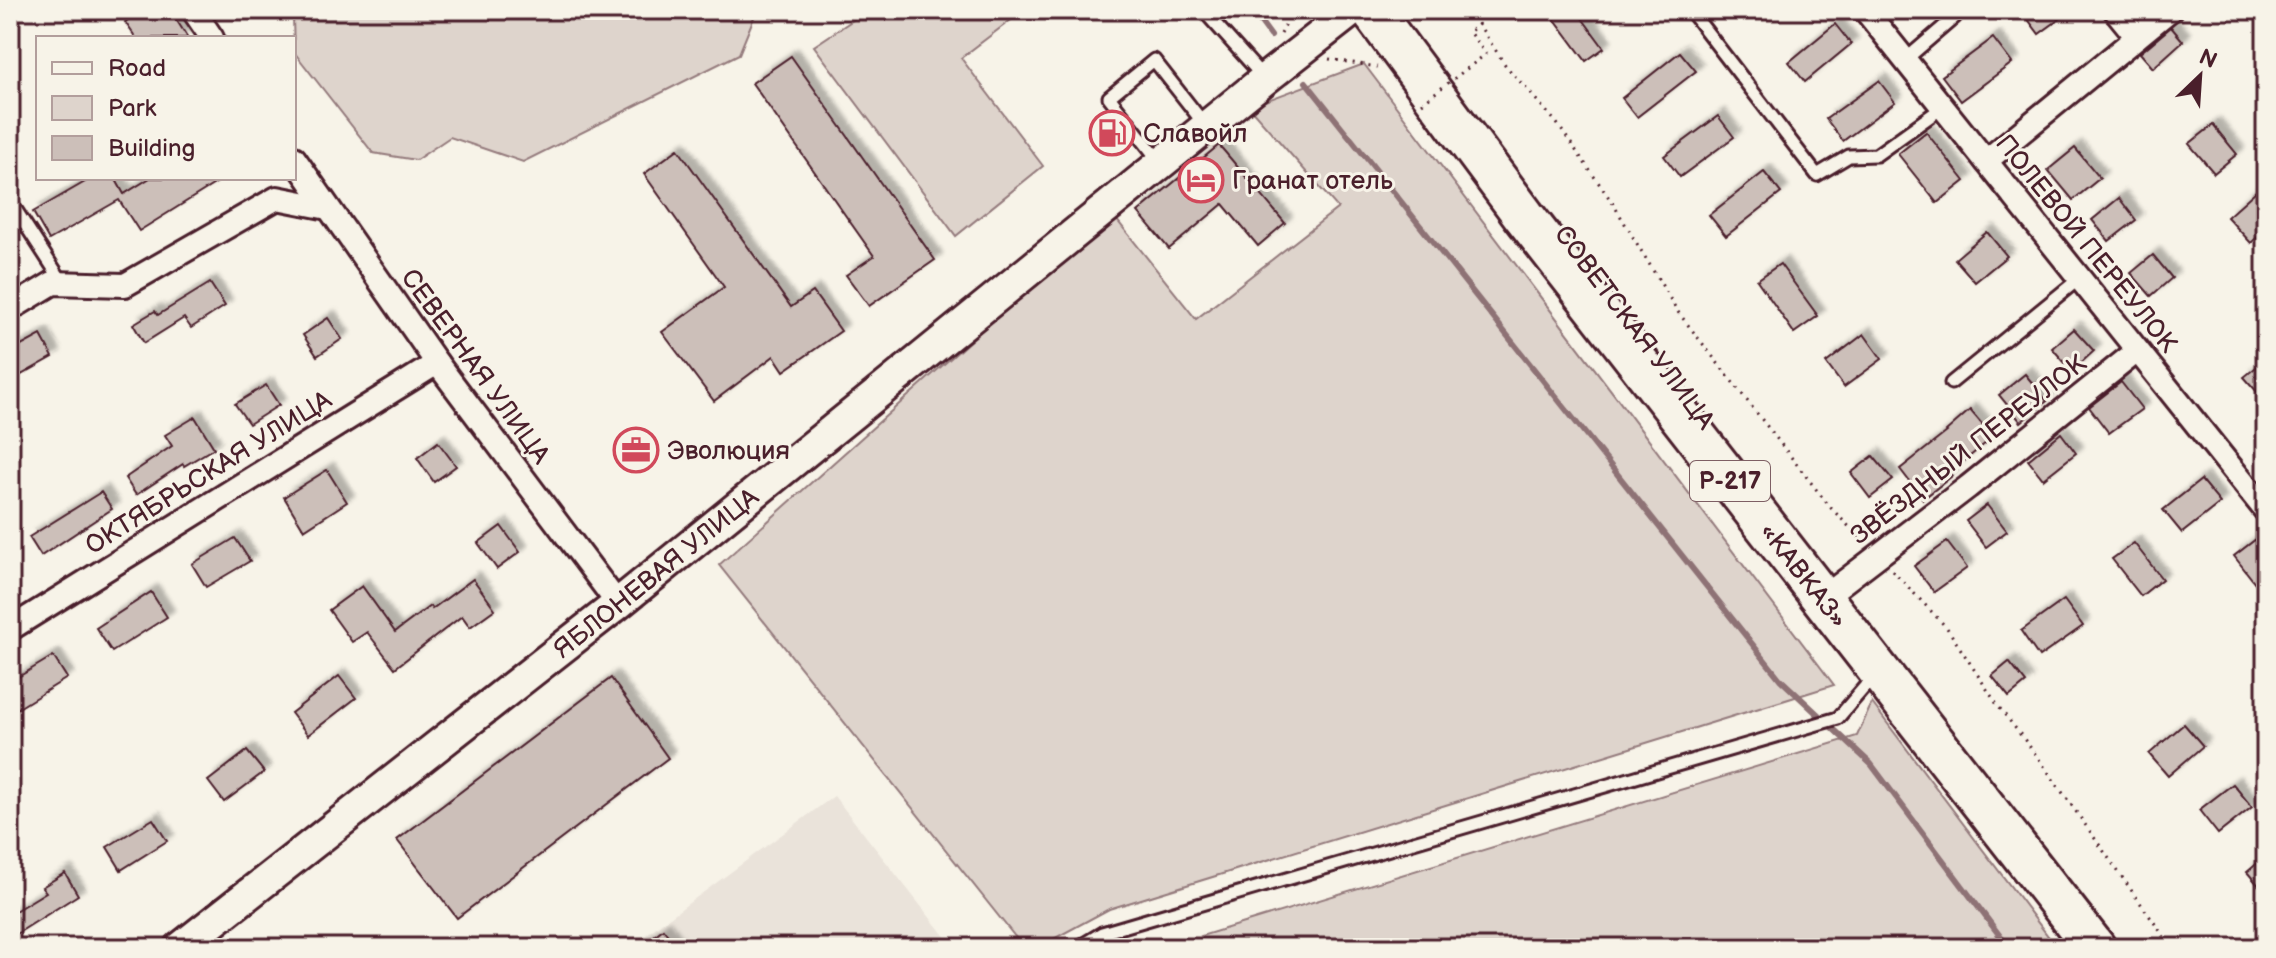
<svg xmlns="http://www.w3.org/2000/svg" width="2276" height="958" font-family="'Balsamiq Sans',sans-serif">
  <defs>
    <filter id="shadow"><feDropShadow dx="7" dy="-7" stdDeviation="2" flood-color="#0004"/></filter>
  </defs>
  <rect width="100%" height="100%" fill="#f7f3e8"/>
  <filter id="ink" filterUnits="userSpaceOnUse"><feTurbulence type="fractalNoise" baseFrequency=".0125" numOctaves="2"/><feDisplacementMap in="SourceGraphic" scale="16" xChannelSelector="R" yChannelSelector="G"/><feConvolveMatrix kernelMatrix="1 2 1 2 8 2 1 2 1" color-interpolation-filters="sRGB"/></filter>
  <g filter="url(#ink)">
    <polygon fill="#eae3da" points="834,796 954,948 628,948"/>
    <g fill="#ded4cc" stroke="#947a7c" stroke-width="2">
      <polygon points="301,10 757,10 739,54 523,162 450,137 416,160 373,153 294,52 293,16"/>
      <polygon points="868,10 1024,10 961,58 1043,166 956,236 814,46"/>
      <polygon points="1364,64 1834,685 1109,909 1037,948 1024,948 719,565 1112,214 1196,319 1338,208 1249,107"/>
      <polygon points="1872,703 2057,948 1207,948 1201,936 1857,736"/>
    </g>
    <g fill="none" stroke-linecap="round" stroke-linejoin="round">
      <g stroke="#8e7275" stroke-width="6">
        <polyline points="1252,10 1271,36"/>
        <polyline points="1306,82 1780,679 1871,764 2009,948"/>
        <polyline points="2049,921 2069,948"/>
      </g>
    </g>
    <g fill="#ccbfb9" stroke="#4a1f2b" stroke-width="2" filter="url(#shadow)">
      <polygon points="144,10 170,10 188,38 136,38 125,22"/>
      <polygon points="1548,10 1576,10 1604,48 1586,61"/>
      <polygon points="2021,10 2072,10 2039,34"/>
      <polygon points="1835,24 1851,44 1805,82 1789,62"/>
      <polygon points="2171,27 2183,41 2153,68 2140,53"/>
      <polygon points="1993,38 2012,63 1961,101 1942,76"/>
      <polygon points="1680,52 1696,71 1637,117 1622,98"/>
      <polygon points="791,56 935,260 869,306 846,275 874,256 752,83"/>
      <polygon points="1879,81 1895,102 1843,141 1826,119"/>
      <polygon points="1718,116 1734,137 1680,177 1664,156"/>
      <polygon points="1110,117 1128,139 1113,151 1095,129"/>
      <polygon points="2213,125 2237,154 2214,173 2189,144"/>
      <polygon points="1926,132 1965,181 1937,203 1898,154"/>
      <polygon points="1219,145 1285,223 1258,246 1223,204 1169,249 1138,212"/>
      <polygon points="2075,148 2100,178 2073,200 2048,170"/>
      <polygon points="678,149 791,307 813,292 841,331 784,371 774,356 714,401 662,332 724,287 644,174"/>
      <polygon points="1764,172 1781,193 1726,236 1709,215"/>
      <polygon points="92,178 115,178 124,194 150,178 224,178 139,231 119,200 49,240 33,212"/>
      <polygon points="2256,191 2266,203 2266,229 2251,243 2227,217"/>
      <polygon points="2119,198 2136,220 2109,241 2092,220"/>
      <polygon points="1987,232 2007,256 1975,282 1955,259"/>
      <polygon points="2153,255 2172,278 2151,296 2131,273"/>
      <polygon points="1780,264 1818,316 1794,333 1757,280"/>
      <polygon points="210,283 225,306 191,328 184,318 144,343 133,324 155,311 158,315"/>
      <polygon points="328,318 342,339 317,356 303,335"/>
      <polygon points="2074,329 2094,351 2072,371 2052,348"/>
      <polygon points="1864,334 1882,359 1844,387 1826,363"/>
      <polygon points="41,335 53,357 21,375 10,352"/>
      <polygon points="2266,359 2266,402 2244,377"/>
      <polygon points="2025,374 2047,401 2021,422 1999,395"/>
      <polygon points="2121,382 2142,409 2109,433 2089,407"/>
      <polygon points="266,385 279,405 249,424 235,404"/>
      <polygon points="1970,410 1993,437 1950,473 1952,476 1923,499 1900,469 1947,432 1946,431"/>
      <polygon points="195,417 214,448 184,466 183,464 136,495 125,478 172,446 165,435"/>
      <polygon points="2061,433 2076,453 2043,479 2028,460"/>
      <polygon points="438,442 456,466 434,482 417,458"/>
      <polygon points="1873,456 1893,480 1870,498 1851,473"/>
      <polygon points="327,470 347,502 304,530 284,497"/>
      <polygon points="2201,480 2220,503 2182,533 2163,510"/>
      <polygon points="101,492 112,509 41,556 29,537"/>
      <polygon points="1987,505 2007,531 1986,547 1966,521"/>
      <polygon points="501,526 520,552 497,569 478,543"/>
      <polygon points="235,538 250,561 206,587 192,564"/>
      <polygon points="2256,539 2266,552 2266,597 2234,556"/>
      <polygon points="1947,542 1967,568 1934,592 1914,566"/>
      <polygon points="2134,543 2162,579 2141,596 2112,559"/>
      <polygon points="473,579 495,609 470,627 462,616 395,668 367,632 352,642 329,610 362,586 395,632 430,606 432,609"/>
      <polygon points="151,592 167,617 112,652 96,628"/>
      <polygon points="2064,600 2083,626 2039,657 2021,631"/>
      <polygon points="53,656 67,678 17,709 10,698 10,682"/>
      <polygon points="2009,662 2026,683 2009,697 1992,676"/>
      <polygon points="339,676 356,698 308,735 291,713"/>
      <polygon points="611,678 668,758 457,918 397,840"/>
      <polygon points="2184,724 2203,746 2168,776 2149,754"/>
      <polygon points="247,751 264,772 224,802 208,781"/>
      <polygon points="2233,784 2252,807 2218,834 2199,810"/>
      <polygon points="153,819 167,841 121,870 107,847"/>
      <polygon points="2266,856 2266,894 2247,872"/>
      <polygon points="65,873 78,895 10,938 10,914 46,892 42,887"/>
      <polygon points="663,929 678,948 639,948"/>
    </g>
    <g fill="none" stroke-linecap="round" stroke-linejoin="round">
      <g stroke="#4a1f2b" stroke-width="17">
        <g id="lane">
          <polyline points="1203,10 1264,78"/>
          <polyline points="1690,10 1817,175 1849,156 1876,155 1943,107"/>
          <polyline points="1905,60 1955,17 1958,10"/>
          <polyline points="1160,162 1109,97 1154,60 1205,125"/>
          <polyline points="10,201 63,283"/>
          <polyline points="1951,383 2080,278"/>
          <polyline points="1077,948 1102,933 1838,718 1874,676"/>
        </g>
      </g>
      <g stroke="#4a1f2b" stroke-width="28">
        <g id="street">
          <polyline points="193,10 212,38"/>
          <polyline points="1865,10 2266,511"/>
          <polyline points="2115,10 2137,37"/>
          <polyline points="294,158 437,363 618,604"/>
          <polyline points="1986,161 2170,10"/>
          <polyline points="10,309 53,283 125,285 277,198 328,208"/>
          <polyline points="1832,591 1968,487 2137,351"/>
          <polyline points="10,629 437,363"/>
        </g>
      </g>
      <g stroke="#4a1f2b" stroke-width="36">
        <g id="secondary">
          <path id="s1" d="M180 948 618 604 1265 79 1353 10"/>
        </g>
      </g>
      <g stroke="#4a1f2b" stroke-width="46">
        <g id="highway">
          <path id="s2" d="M1371 10 1524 216 2095 948"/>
        </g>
      </g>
      <g stroke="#4a1f2b" stroke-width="3" stroke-dasharray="2 6" stroke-linecap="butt">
        <polyline points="1469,10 1506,66 1556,122 1612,202 1678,312 1830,507 1864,542"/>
        <polyline points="1479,24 1469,32 1486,54"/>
        <polyline points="1281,34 1293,10"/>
        <polyline points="1329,59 1377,67"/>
        <polyline points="1892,570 1947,628 1998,706 2034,752 2172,948"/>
      </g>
      <use href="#lane" stroke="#f7f3e8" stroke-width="11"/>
      <use href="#street" stroke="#f7f3e8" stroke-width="22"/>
      <use href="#secondary" stroke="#f7f3e8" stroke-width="30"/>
      <use href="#highway" stroke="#f7f3e8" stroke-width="40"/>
      <polyline stroke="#4a1f2b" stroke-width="3" stroke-dasharray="2 6" stroke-linecap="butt" points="1422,103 1486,54"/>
    </g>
  </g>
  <defs>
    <g id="fuel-ring" transform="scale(2.3)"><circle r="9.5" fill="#f7f3e8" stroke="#d1495b" stroke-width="1.5"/><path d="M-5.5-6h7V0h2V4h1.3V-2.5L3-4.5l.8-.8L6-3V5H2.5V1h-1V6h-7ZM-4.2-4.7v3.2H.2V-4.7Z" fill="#d1495b"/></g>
    <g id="hotel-ring" transform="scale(2.3)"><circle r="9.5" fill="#f7f3e8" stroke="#d1495b" stroke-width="1.5"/><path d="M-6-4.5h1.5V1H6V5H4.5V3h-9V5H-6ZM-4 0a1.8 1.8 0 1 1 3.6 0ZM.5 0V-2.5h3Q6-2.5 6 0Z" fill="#d1495b"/></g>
    <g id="office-ring" transform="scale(2.3)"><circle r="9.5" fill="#f7f3e8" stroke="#d1495b" stroke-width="1.5"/><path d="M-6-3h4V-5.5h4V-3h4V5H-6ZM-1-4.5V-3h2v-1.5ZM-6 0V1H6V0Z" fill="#d1495b"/></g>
  </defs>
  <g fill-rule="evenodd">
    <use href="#fuel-ring" x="1112" y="133"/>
    <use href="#hotel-ring" x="1201" y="180"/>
    <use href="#office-ring" x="636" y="450"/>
  </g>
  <g text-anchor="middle" stroke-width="6" stroke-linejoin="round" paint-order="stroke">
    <rect fill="#f7f3e8" stroke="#7e5f64" stroke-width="2" x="1690" y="461" width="80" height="40" rx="6"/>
    <g font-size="24" font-weight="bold" fill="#4a1f2b">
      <text x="1730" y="489">Р-217</text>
    </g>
    <g font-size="26" fill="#4a1f2b" stroke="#f7f3e8" text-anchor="start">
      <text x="1143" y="142">Славойл</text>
      <text x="1232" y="189">Гранат отель</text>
      <text x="667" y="459">Эволюция</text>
    </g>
    <g font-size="26" fill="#4a1f2b" stroke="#f7f3e8">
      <text transform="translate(2087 243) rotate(51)" y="9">ПОЛЕВОЙ ПЕРЕУЛОК</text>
      <text transform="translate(1635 327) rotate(53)" y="9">СОВЕТСКАЯ УЛИЦА</text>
      <text transform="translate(476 366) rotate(54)" y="9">СЕВЕРНАЯ УЛИЦА</text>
      <text transform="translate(1968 449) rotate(-38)" y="9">ЗВЁЗДНЫЙ ПЕРЕУЛОК</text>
      <text transform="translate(208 472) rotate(-32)" y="9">ОКТЯБРЬСКАЯ УЛИЦА</text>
      <text dy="9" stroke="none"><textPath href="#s1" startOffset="606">ЯБЛОНЕВАЯ УЛИЦА</textPath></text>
      <text dy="9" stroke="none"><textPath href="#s2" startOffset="712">«КАВКАЗ»</textPath></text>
    </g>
  </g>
  <rect width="2276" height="958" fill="none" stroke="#f7f3e8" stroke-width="40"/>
  <rect x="20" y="20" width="2236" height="918" fill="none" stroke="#4a1f2b" stroke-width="3" filter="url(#ink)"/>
  <rect x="36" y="36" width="260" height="144" fill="#f7f3e8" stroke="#b29e9c" stroke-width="2"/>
  <rect x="52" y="62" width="40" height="12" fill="#f7f3e8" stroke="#b29e9c" stroke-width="2"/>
  <text x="108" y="76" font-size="24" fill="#4a1f2b">Road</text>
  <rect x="52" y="96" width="40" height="24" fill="#ded4cc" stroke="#b29e9c" stroke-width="2"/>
  <text x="108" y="116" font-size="24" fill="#4a1f2b">Park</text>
  <rect x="52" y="136" width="40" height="24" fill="#ccbfb9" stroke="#b29e9c" stroke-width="2"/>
  <text x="108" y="156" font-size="24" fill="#4a1f2b">Building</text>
  <g transform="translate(2200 76) rotate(25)" stroke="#f7f3e8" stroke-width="6" paint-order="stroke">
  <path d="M0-6L14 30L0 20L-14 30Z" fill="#4a1f2b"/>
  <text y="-12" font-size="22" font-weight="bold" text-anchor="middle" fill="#4a1f2b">N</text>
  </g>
</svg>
